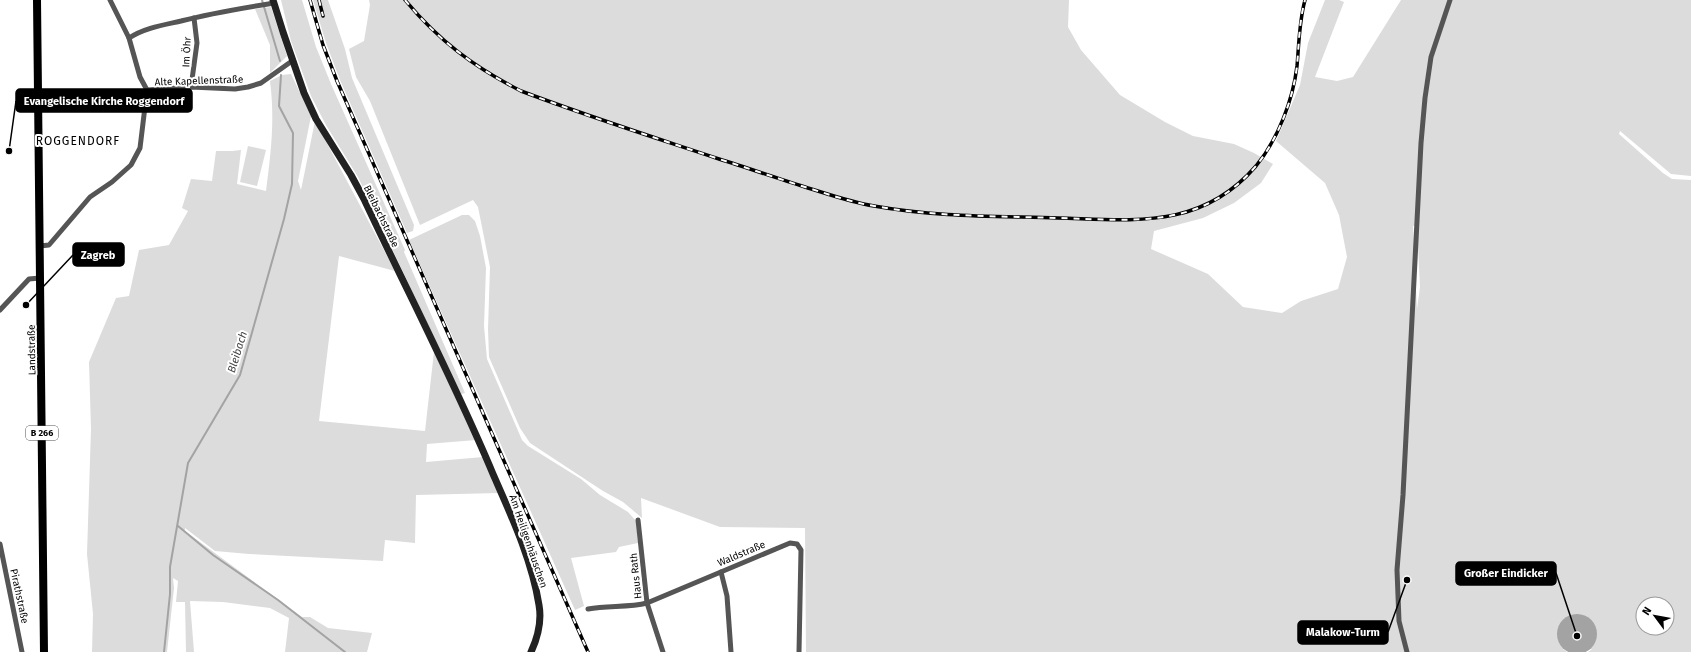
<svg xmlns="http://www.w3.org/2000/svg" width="1691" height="652" font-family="'Fira Sans',sans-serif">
  <rect width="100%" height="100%" fill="#fff"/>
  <g fill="#dcdcdc" fill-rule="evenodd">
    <polygon points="281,0 302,0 316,47 331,84 405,250 404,252 465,393 461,394 358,177 326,125 311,96 291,41"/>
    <polygon points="313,0 328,0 345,49 352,78 414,225 413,231 407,233 340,80 326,43"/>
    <path d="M369 0H1069L1068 27 1081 50 1120 95 1165 122 1193 136 1234 144 1254 153 1273 164 1261 183 1234 203 1203 218 1154 231 1151 249 1208 274 1243 307 1282 313 1301 301 1338 289 1347 257 1339 215 1325 183 1276 141 1300 85 1308 43 1325 0H1339L1344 2 1315 77 1337 81 1353 77 1401 0H1691V176L1671 174 1620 131 1619 134 1663 173 1672 179 1691 180V652H1588L1592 649H1563L1567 652H806L805 528 720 527 641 498 642 518 623 502 603 491 530 443 520 428 489 357 488 329 490 267 478 207 473 200 420 225 370 101 356 77 349 49 364 41 370 5ZM1417 225 1420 287 1417 309 1413 226ZM1643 604H1667V628H1643Z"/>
    <polygon points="271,7 287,56 270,73 270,45 255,9"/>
    <path d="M291 74 311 116 298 181 301 190 315 121 395 271 339 256 319 421 425 431 434 352 476 440 427 444 426 462 483 457 499 493 416 495 415 543 385 540 383 561 249 554 215 551 185 528V531L302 617H310L328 628 372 633 367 652H285L289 618 270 608 223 602 190 601 194 652H186L185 602H176L178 581 173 578 174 588 167 652H92L93 614 87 554 91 429 89 362 116 298 129 296 139 250 169 245 188 211 182 208 191 179 212 181 216 151H232L241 150 237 184 266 191C271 152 275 120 270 81L282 75Z"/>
    <polygon points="248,146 266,150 257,186 240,182"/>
    <polygon points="462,215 469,215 475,221 480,236 486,268 484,326 487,359 522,440 528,446 581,479 600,495 628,512 636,521 638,543 619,547 616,552 571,558 584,606 575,610 409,240"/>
  </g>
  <circle fill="#a3a3a3" cx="1577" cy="634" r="20"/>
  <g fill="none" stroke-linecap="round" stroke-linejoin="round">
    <g stroke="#a3a3a3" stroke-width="2">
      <polyline points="262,0 280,61"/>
      <polyline points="178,526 213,555 278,600 345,652"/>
      <polyline points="164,652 170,594 170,567 188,463 240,375 284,219 292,184 293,133 279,106 281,75"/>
    </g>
    <g stroke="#555" stroke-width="5">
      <polyline points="110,0 129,38"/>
      <polyline points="191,87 197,43 194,18"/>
      <polyline points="147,90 191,87 235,89 248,87 261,83 292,61"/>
      <path d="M40 246 49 245 90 197 112 182 131 165 140 148 147 90 140 77 129 38C144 28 163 25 181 21 212 13 243 8 274 3"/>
      <polyline points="0,310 29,279 40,278"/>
      <polyline points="638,520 647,603 663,652"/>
      <polyline points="0,544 22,652"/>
      <polyline points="721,572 727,596 731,652"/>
      <path d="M588 609C608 605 628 608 647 603L790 543 797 544 801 550 799 652"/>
      <polyline points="1407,652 1399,621 1397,570 1403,495 1421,143 1425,98 1431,57 1450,0"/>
    </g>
    <path stroke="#222" stroke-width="7" d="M273 0 283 32 304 93 316 119 351 175 364 199C407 291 454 381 493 474 511 515 532 560 539 605 542 622 538 637 531 652"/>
    <polyline stroke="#000" stroke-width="8" points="37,0 44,652"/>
    <g stroke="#000" stroke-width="3.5">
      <g id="rail">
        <polyline points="310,0 323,45 337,81 588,652"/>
        <polyline points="319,0 323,16"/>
        <path d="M405 0C439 41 474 67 521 91 587 116 653 137 719 159 748 168 776 178 805 187 828 194 850 202 874 206 935 217 997 216 1058 218 1134 220 1201 230 1256 166 1278 139 1293 100 1297 66 1299 44 1299 22 1305 0"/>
      </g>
    </g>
    <use href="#rail" stroke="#fff" stroke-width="2" stroke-dasharray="6" stroke-linecap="butt"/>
  </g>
  <g text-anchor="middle" stroke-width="4" stroke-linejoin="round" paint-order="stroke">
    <rect fill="#fff" stroke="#4c4c4c" stroke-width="1" x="26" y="426" width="32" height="14" rx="3"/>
    <g font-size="9" font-weight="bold" fill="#000">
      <text x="42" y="436">B 266</text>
    </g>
    <g font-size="10" fill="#000" stroke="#fff">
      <text transform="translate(186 52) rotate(-87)" y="4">Im Öhr</text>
      <text transform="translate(199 80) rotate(-2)" y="4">Alte Kapellenstraße</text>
      <text transform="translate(382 216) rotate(64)" y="4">Bleibachstraße</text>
      <text transform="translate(31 350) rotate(-91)" y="4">Landstraße</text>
      <text transform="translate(529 541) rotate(71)" y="4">Am Heiligenhäuschen</text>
      <text transform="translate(741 553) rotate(-23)" y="4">Waldstraße</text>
      <text transform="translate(635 576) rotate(-96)" y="4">Haus Rath</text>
      <text transform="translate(20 596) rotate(78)" y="4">Pirathstraße</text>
    </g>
    <g font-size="11" font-style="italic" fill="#444" stroke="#fff">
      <text transform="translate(237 352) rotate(-73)" y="4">Bleibach</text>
    </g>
    <g font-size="12" letter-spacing="1" fill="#000" stroke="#fff">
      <text x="78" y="145">ROGGENDORF</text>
    </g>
  </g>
  <path fill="none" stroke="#000" stroke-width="1.5" d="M9 151L16 101M26 305L73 255M1577 636L1556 573M1407 580L1388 632"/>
  <g fill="#000" stroke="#fff" stroke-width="1.5">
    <circle cx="9" cy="151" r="4"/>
    <circle cx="26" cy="305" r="4"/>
    <circle cx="1577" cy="636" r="4"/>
    <circle cx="1407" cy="580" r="4"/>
  </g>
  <g fill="#000" stroke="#000" stroke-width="1.5">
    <rect x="16" y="89" width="176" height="23" rx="4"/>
    <rect x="73" y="243" width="51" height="23" rx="4"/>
    <rect x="1456" y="562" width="100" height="23" rx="4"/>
    <rect x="1298" y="621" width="90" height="23" rx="4"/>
  </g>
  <g font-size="11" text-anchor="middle" font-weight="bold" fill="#fff">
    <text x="104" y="105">Evangelische Kirche Roggendorf</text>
    <text x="98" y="259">Zagreb</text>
    <text x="1506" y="577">Großer Eindicker</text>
    <text x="1343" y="636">Malakow-Turm</text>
  </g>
  <g transform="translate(1655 616) rotate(302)"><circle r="19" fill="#ffffff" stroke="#999999"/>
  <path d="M0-3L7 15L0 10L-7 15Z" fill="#000000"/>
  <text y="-6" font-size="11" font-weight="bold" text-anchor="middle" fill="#000000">N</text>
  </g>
</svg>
